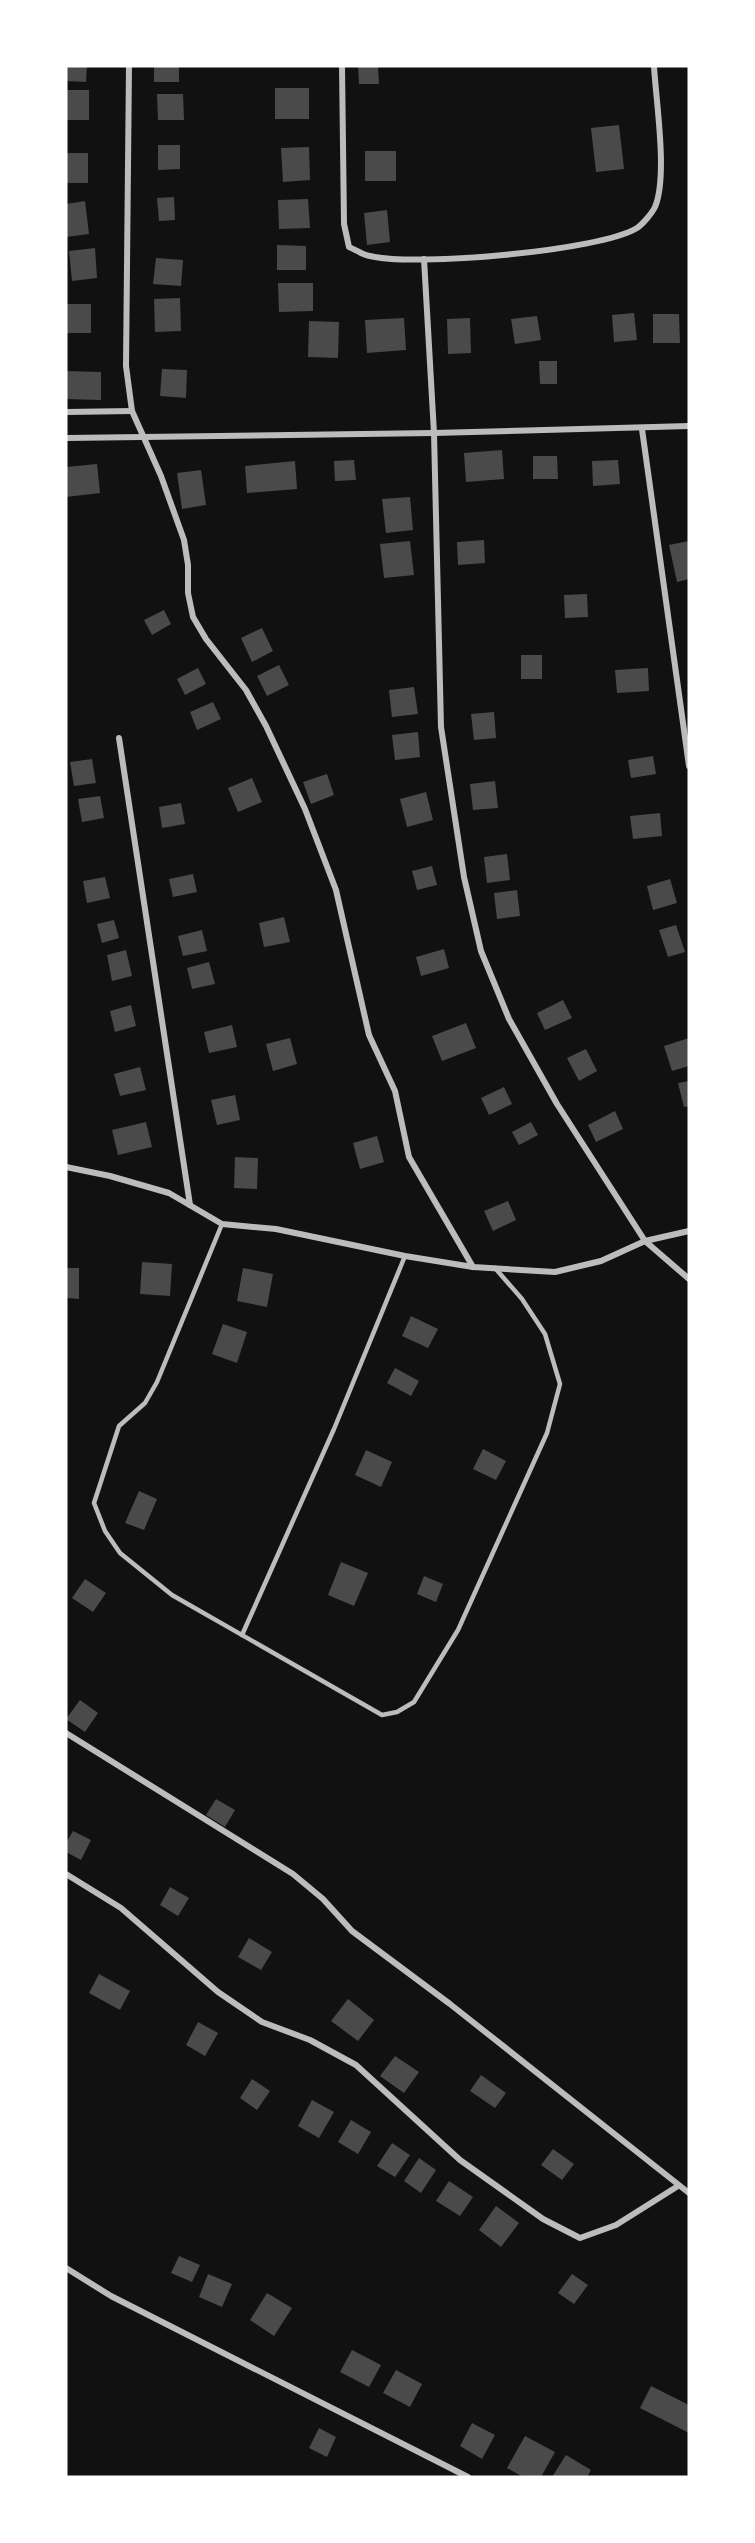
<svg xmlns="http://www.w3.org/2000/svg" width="755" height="2543" font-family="Lato,sans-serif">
  <rect width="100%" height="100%" fill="#111"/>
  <g fill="#4a4a4a">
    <polygon points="66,66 87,66 86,82 66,81"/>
    <rect x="154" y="66" width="25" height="16"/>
    <polygon points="358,66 378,66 379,84 359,84"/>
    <rect x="275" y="88" width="34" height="31"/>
    <rect x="66" y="90" width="23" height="30"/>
    <polygon points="157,94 183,94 184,120 158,120"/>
    <polygon points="619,125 624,169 596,172 591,128"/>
    <polygon points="158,145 180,145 180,169 158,170"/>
    <polygon points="309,147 310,180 283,182 281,148"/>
    <rect x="365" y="151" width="31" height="30"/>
    <rect x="66" y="153" width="22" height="30"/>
    <polygon points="174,197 175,220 159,221 157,198"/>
    <polygon points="308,199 310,228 279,229 278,200"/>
    <polygon points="85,201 89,234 66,237 66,204"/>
    <polygon points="387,210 390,242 367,245 364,213"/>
    <polygon points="277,245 306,246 306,270 277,270"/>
    <polygon points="95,248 97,278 72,281 69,251"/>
    <polygon points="156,258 183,260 181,286 153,284"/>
    <polygon points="278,283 313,283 313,311 279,312"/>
    <polygon points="180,298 181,331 155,332 154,299"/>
    <rect x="66" y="304" width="25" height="29"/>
    <polygon points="634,313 637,340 614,342 612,315"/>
    <polygon points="653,314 679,314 680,343 653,343"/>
    <polygon points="537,316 541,340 515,344 511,319"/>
    <polygon points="404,318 406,350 367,353 365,320"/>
    <polygon points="470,318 471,353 448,354 447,319"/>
    <polygon points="309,321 339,322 338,358 308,357"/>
    <polygon points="539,361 557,361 557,384 540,384"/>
    <polygon points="162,369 187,370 186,398 160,396"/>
    <polygon points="66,371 101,372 101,400 66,399"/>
    <polygon points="502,450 504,479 466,482 464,453"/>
    <polygon points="533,456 557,456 558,479 533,479"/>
    <polygon points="354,460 356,480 335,481 334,461"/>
    <polygon points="618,460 620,484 593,486 592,461"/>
    <polygon points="295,461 297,489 247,493 245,466"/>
    <polygon points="97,464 100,493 66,497 66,467"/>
    <polygon points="201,470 206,505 182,509 177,473"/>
    <polygon points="410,497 413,530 386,533 382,499"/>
    <polygon points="484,540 485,563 458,565 457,542"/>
    <polygon points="410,541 414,575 384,578 380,544"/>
    <polygon points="689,541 689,579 677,582 669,545"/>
    <polygon points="587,594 588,617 565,618 564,595"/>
    <polygon points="164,610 171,624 152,635 144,620"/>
    <polygon points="262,628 273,651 252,662 241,638"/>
    <rect x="521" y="655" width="21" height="24"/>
    <polygon points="279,665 289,685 267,696 257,676"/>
    <polygon points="198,668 206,684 185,695 177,679"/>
    <polygon points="648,668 649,691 617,693 615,670"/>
    <polygon points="414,687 418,714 392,717 389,690"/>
    <polygon points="213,702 221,719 197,730 190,712"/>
    <polygon points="494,712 496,738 474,740 471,714"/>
    <polygon points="418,732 420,757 395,760 392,735"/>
    <polygon points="653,756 656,774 631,778 628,760"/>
    <polygon points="92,759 96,783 74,786 70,762"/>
    <polygon points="327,774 334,795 311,804 303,782"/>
    <polygon points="252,778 262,802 238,812 228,788"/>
    <polygon points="495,781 498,808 473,810 470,784"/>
    <polygon points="426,792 433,820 407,827 400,799"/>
    <polygon points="100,796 104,818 82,822 78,799"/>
    <polygon points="181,803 185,824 162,828 159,807"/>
    <polygon points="660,813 662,836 633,839 630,816"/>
    <polygon points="507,854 510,880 487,883 484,857"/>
    <polygon points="432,866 437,885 417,890 412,871"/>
    <polygon points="193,874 197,892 173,897 169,879"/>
    <polygon points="105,877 110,898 87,903 83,881"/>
    <polygon points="670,879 677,903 653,910 647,886"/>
    <polygon points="517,890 520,916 497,919 494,893"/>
    <polygon points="284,917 290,942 264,947 259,923"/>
    <polygon points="114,920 119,938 102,943 97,924"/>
    <polygon points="676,925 685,952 668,957 659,930"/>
    <polygon points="202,930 207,951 183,956 178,936"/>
    <polygon points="444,949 449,968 421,976 416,957"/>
    <polygon points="126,950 132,976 112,981 107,955"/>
    <polygon points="209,962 215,984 192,989 187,968"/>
    <polygon points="563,1000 572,1018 545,1030 537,1013"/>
    <polygon points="131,1005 136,1026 115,1032 110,1011"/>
    <polygon points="466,1023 476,1048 442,1061 432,1036"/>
    <polygon points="232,1025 237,1047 209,1053 204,1032"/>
    <polygon points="290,1038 297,1064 273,1071 266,1044"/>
    <polygon points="689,1038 689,1066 672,1071 664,1046"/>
    <polygon points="586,1049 597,1071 579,1081 567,1058"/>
    <polygon points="140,1067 146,1090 120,1096 114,1074"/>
    <polygon points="689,1081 689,1106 684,1107 678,1083"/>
    <polygon points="504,1087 512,1104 489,1115 481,1098"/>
    <polygon points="235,1095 240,1120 217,1125 211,1100"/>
    <polygon points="615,1111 623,1129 596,1142 588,1125"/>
    <polygon points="146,1122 152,1147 118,1155 112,1130"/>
    <polygon points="531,1122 538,1135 519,1145 512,1132"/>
    <polygon points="377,1136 384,1162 360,1169 353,1143"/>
    <polygon points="235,1157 258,1158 257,1189 234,1188"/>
    <polygon points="508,1201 516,1220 493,1231 484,1211"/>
    <polygon points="142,1262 172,1264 170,1296 140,1294"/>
    <polygon points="66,1268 79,1268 79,1299 66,1298"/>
    <polygon points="243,1268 273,1274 267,1307 237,1301"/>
    <polygon points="411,1316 438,1329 428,1348 402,1336"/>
    <polygon points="223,1324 247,1332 237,1363 212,1354"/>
    <polygon points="395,1368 419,1381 411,1396 387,1383"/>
    <polygon points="483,1449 506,1461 496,1480 473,1469"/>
    <polygon points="366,1450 392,1462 381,1487 355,1475"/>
    <polygon points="139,1491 157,1499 144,1530 125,1523"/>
    <polygon points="341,1562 368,1573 354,1606 328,1595"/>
    <polygon points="424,1576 443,1584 436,1602 417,1594"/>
    <polygon points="85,1579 106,1593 93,1612 72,1598"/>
    <polygon points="80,1700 98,1713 85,1732 66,1719"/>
    <polygon points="216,1799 235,1810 225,1827 206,1815"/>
    <polygon points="73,1831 91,1840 81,1860 66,1852 66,1843"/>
    <polygon points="170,1887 189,1898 178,1916 160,1905"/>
    <polygon points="249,1938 272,1952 261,1970 238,1957"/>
    <polygon points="99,1974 130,1991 120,2010 89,1993"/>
    <polygon points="348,1999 374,2020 358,2041 331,2021"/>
    <polygon points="198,2022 218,2033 205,2056 186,2045"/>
    <polygon points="395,2056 419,2072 404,2093 380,2076"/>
    <polygon points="481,2075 506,2093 495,2108 470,2091"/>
    <polygon points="252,2079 270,2091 257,2110 240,2098"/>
    <polygon points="312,2100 334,2112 319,2138 298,2126"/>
    <polygon points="351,2120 371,2132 358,2154 338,2142"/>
    <polygon points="392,2143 410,2155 395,2177 377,2166"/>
    <polygon points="553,2149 574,2164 562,2180 541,2165"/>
    <polygon points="419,2158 436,2170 421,2193 404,2181"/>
    <polygon points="449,2181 473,2197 460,2216 436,2201"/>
    <polygon points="496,2206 519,2223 501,2247 479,2230"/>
    <polygon points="179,2256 200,2265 192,2282 171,2273"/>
    <polygon points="208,2274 232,2284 222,2307 199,2297"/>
    <polygon points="572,2274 588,2285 574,2304 558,2293"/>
    <polygon points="267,2293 292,2308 274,2336 250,2320"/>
    <polygon points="352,2350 381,2365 369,2387 340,2372"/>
    <polygon points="396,2370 422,2384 410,2407 383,2393"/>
    <polygon points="651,2386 689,2405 689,2433 640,2408"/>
    <polygon points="472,2423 495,2435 482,2459 460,2446"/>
    <polygon points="319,2428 336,2437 327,2457 309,2448"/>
    <polygon points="525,2436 555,2452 541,2477 523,2477 507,2468"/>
    <polygon points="566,2455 591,2470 587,2477 552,2477"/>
  </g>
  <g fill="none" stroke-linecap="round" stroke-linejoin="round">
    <g stroke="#bcbcbc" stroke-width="4.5">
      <polyline points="222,1224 157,1382 145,1403 119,1426 94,1503 105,1531 120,1553 172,1595 382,1715 397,1712 414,1702 458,1630 547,1433 560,1384 545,1334 522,1299 495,1268"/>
      <polyline points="242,1635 334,1429 405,1256"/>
    </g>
    <g stroke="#bcbcbc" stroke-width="6">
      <polyline points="129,66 126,366 132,411 161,476 184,540 188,565 188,593 193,617 206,639 246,690 266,726 305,809 336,890 369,1035 395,1091 409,1157 473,1267"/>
      <path d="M342 66 344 224 349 247C356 250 363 255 370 256 414 267 600 251 637 228 643 224 652 213 655 207 668 176 656 102 654 66"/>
      <polyline points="424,259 434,433 441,727 464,877 481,951 509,1019 557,1104 645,1241 689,1279"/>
      <polyline points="66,412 132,411"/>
      <polyline points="642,429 689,766"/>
      <polyline points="66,438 434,433 689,426"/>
      <polyline points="119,738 190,1205"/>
      <polyline points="66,1167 110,1176 169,1193 222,1224 276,1229 405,1256 473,1267 555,1272 601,1261 645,1241 689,1231"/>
      <polyline points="66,1733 293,1874 323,1899 352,1931 450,2004 689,2193"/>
      <polyline points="66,1874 121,1908 218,1992 262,2022 310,2040 356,2065 460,2160 543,2219 580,2238 616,2225 678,2186"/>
      <polyline points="66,2268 111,2296 468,2477"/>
    </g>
  </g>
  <rect width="755" height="2543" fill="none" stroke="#ffffff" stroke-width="135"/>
</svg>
